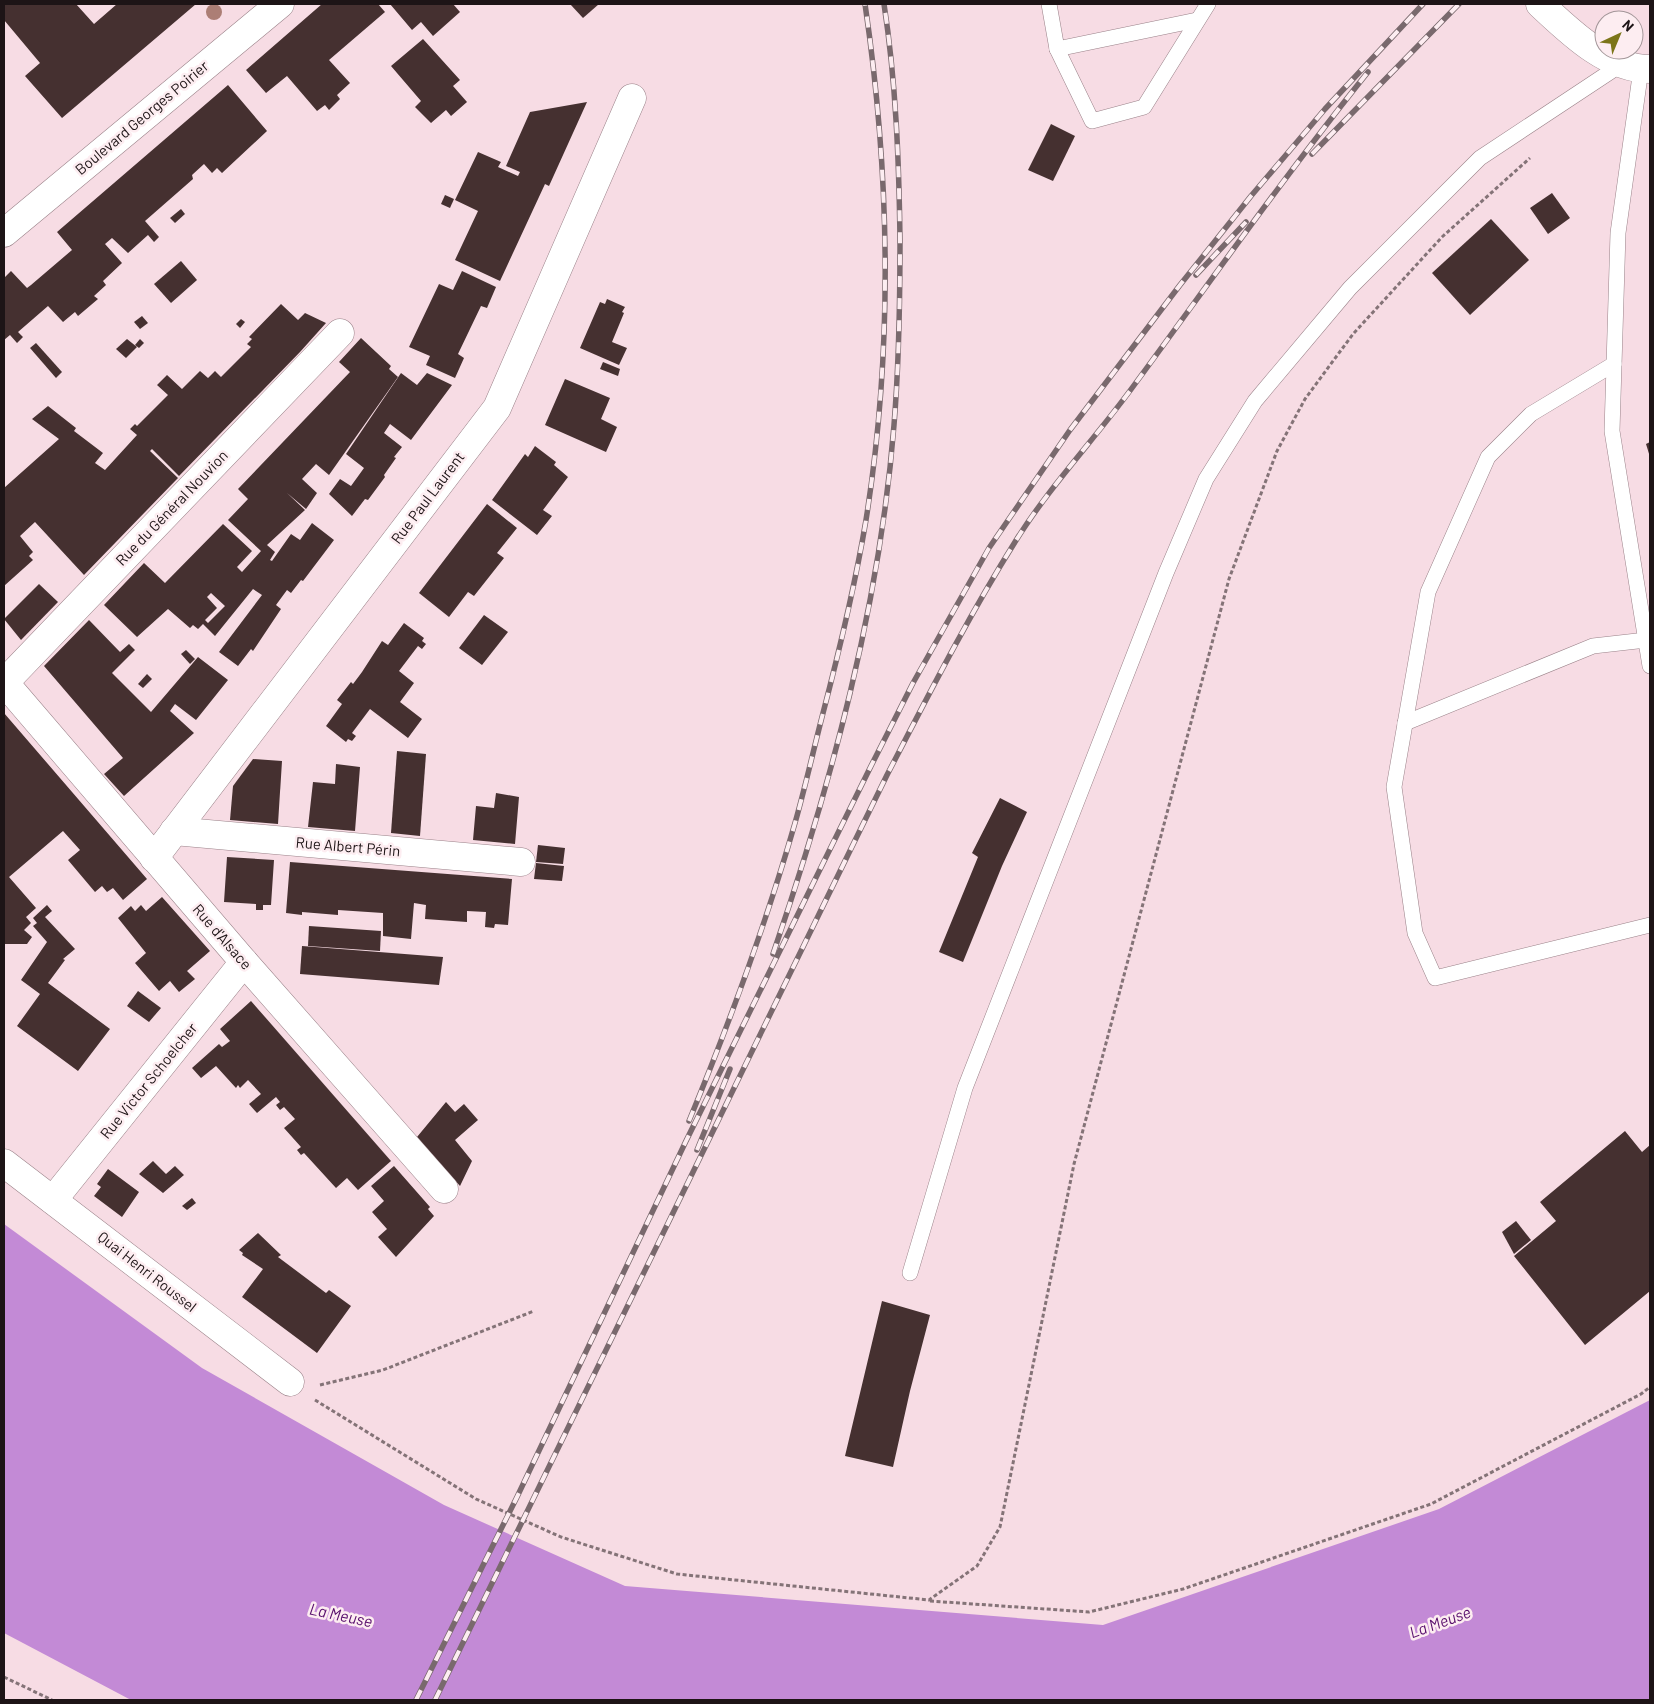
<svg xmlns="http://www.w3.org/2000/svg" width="1654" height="1704" font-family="Barlow,sans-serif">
  <rect width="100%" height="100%" fill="#f7dce4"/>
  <polygon fill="#c38ad6" points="4,1224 202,1368 444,1505 625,1586 1103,1625 1439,1509 1650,1400 1650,1700 131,1700 4,1633"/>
  <g fill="#453030" fill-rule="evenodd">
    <polygon points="4,4 76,4 94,24 117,4 196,4 62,118 25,76 40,63 4,20"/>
    <polygon points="322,4 378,4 385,12 329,60 350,83 337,95 340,99 329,110 325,105 317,111 287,76 266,93 246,70"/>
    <polygon points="390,4 453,4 460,12 433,36 421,22 412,30"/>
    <polygon points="570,4 599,4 583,18"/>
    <polygon points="423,39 460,80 453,86 467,102 451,116 446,110 431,123 415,107 421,101 391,66"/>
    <polygon points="228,85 267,131 222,173 217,168 212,173 204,164 192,175 193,179 145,221 159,237 154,242 148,235 128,253 112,238 105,244 122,263 103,281 106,285 94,296 98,299 78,316 75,312 63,322 48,306 18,332 23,337 17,343 10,335 4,340 4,278 11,271 27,288 31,285 72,250 57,232"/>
    <polygon points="587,102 549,186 545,184 500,281 455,260 478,211 455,200 478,152 501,162 498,167 518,176 520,172 506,166 530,112"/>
    <polygon points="1051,124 1075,136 1053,181 1028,170"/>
    <polygon points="1552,193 1570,218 1548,234 1530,208"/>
    <polygon points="445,195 454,199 450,208 441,204"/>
    <polygon points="181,209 185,214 175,223 170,218"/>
    <polygon points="1491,219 1529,260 1470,315 1432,273"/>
    <polygon points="181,261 197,280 171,303 154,284"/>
    <polygon points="462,271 496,287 487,308 481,306 458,354 464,358 455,378 426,365 430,356 409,347 439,284 453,290"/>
    <polygon points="607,299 625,307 622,312 624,313 612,342 627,348 619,365 580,348 600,302 605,304"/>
    <polygon points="281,304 298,320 305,313 326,323 300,352 179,476 152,449 150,451 178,478 84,575 35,522 20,536 33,552 29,556 33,560 4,586 4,488 59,439 32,419 48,406 76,428 74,431 103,453 95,463 105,470 137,435 130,429 135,424 137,426 168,395 157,385 167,375 182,389 200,371 208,378 215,371 221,377 251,347 247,344 252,339 249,337"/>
    <polygon points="142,316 148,323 140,329 134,322"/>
    <polygon points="241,319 245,322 240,328 236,324"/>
    <path d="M361 338 391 366 389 369 398 377 329 475 316 464 302 479 317 493 306 509 287 493 305 510 267 545 275 552 270 560 272 561 291 534 300 540 312 523 334 540 303 581 301 580 291 593 287 590 276 605 281 609 253 651 251 649 238 666 219 652 262 595 253 589 215 636 203 624 198 629 193 625 190 628 168 609 137 637 104 605 144 563 165 583 223 524 252 551 237 567 242 572 261 551 228 520 248 499 238 489 350 372 339 362ZM211 593 225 606 208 623 205 620 217 608 207 597Z"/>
    <polygon points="127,339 137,347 126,358 116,349"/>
    <polygon points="140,339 144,343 139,348 135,345"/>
    <polygon points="36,343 62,372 56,378 30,348"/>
    <polygon points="603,362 620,369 618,376 600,369"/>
    <polygon points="401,373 417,385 427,373 452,385 411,440 390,424 384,433 402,447 394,457 396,458 384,475 385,477 368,500 365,499 352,516 329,494 340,479 351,486 364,468 346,454"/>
    <polygon points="565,379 610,398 601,419 617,427 606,452 545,425"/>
    <polygon points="1650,442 1650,457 1646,444"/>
    <polygon points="535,446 556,462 554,465 568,477 543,510 552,516 537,535 492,500 525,454 528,457"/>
    <polygon points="487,504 517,528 497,553 504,558 474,596 468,592 449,617 419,593"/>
    <polygon points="39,584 58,602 21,640 4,619"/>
    <polygon points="484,615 508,632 482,665 459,648"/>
    <polygon points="89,620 120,652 129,644 135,650 112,673 151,712 198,657 228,680 196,720 175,704 170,711 194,733 124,796 104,774 123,758 44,666"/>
    <polygon points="404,623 424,638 422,641 426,644 422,649 418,646 399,671 414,683 400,702 422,719 408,738 370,709 352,733 356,736 352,741 348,739 346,742 326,726 342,704 337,700 351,682 353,684 362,672 382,641 388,645"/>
    <polygon points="186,650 195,659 190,664 181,654"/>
    <polygon points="147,674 152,679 143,688 138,684"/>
    <polygon points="4,713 147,879 123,900 113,888 107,892 102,886 95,892 68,860 80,850 63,831 9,877 36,908 26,917 31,923 24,930 32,937 27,944 4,944"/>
    <polygon points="397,751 426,754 420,836 391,833"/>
    <polygon points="253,759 282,761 278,824 230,820 233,786"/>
    <polygon points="336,764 360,767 355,831 308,827 313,782 335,784"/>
    <polygon points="496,793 519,797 515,844 473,840 476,806 494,808"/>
    <polygon points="1000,798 1027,812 1002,866 963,962 939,952 978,857 972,853"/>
    <polygon points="538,845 565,848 563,864 536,862"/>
    <polygon points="227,857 274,860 271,905 263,905 263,910 256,910 256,904 224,902"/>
    <polygon points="290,862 512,879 508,925 495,924 494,928 485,927 486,912 467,911 467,922 425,919 426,905 414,903 411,939 383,936 383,913 338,910 338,915 302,912 302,915 286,913"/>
    <polygon points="536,863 564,866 562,881 534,879"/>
    <polygon points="162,897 210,951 187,971 195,979 179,992 170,981 159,991 135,963 146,953 118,918 131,906 135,911 141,905 146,911"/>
    <polygon points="47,905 52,911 45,917 75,949 63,959 65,960 48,983 110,1029 78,1071 17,1026 40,994 21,980 47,942 33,926 37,923 33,918"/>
    <polygon points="309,926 381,931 380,951 308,946"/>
    <polygon points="302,946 443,957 439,985 300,974"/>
    <polygon points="138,991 161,1008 149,1022 127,1006"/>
    <polygon points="251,1001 391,1161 358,1190 347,1178 336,1188 304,1153 301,1155 297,1150 301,1147 284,1128 295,1119 284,1107 280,1110 276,1105 280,1102 276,1097 257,1113 249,1104 261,1094 248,1080 240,1088 238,1085 236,1088 216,1066 201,1078 192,1068 219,1044 222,1047 230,1041 220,1029"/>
    <polygon points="446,1102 455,1112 464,1104 478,1120 455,1140 472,1161 460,1186 417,1137"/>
    <polygon points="1625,1131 1642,1152 1650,1145 1650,1291 1585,1345 1514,1256 1556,1221 1540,1202"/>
    <polygon points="153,1161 166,1174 175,1166 184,1175 163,1193 139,1174"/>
    <polygon points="394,1166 430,1207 428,1209 434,1216 396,1257 378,1237 387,1229 372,1212 384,1201 371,1186"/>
    <polygon points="108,1169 139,1192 122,1217 94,1196 101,1187 97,1184"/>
    <polygon points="192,1198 196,1203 187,1210 182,1206"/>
    <polygon points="1516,1221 1531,1240 1514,1254 1502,1232"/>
    <polygon points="258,1233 281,1255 278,1257 326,1293 329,1290 351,1306 317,1353 242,1297 263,1269 242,1255 243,1253 239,1250"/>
    <polygon points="882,1301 930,1315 910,1391 893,1467 845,1456"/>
  </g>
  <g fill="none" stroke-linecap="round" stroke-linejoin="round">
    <g stroke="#9a8289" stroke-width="16">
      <g id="lane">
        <polyline points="1049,4 1057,49 1197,20"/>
        <polyline points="1057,49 1092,121 1144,107 1208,4"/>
        <polyline points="1641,69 1618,233 1612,431 1650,666"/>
        <polyline points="1614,364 1531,414 1488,457 1428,592 1394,787 1415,933 1435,978 1650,925"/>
        <polyline points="1405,723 1593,646 1646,640"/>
        <polyline points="910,1273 965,1088 1166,573 1206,479 1255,401 1350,288 1480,158 1622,64"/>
      </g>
    </g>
    <g stroke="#9a8289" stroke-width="29">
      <g id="street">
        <path d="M1540 4C1569 31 1607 69 1650 69"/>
        <polyline points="4,233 280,4"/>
        <polyline points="4,682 244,962 444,1189"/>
        <polyline points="4,683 340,333"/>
        <polyline points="174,831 521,862"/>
        <polyline points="154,858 497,408 632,98"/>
        <polyline points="4,1163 290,1382"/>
        <polyline points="53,1200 244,962"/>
      </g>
    </g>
    <g stroke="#847377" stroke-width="3" stroke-dasharray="4 2.5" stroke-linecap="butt">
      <polyline points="320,1385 383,1370 534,1311"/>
      <polyline points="315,1400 476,1499 561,1537 677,1574 929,1600 977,1566 1000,1527 1074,1164 1229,579 1277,451 1305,399 1353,334 1442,237 1530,158"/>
      <polyline points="930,1601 1089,1612 1183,1589 1431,1504 1641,1394 1650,1387"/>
      <polyline points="4,1677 52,1700"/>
    </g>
    <use href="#lane" stroke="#fff" stroke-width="15"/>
    <use href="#street" stroke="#fff" stroke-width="28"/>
    <g stroke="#79696d" stroke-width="5.5">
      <g id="rail">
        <polyline points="1312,154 1459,4"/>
        <polyline points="1196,275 1246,222"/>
        <path d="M773 954C831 785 880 604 894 425 899 364 900 302 900 241 899 161 896 82 884 4"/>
        <path d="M689 1121C729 1024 766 924 795 823 805 788 813 752 822 717 839 652 855 586 866 520 893 350 890 174 865 4"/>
        <polyline points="697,1150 730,1069"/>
        <polyline points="416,1700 517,1497 686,1141 871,766 913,683 989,548 1070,430 1180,285 1251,196 1325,109 1423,4"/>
        <path d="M435 1700 887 775C928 696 968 617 1015 542 1049 487 1094 440 1132 388 1210 282 1286 174 1368 72"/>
      </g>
    </g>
    <use href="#rail" stroke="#fdedf1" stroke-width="4" stroke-dasharray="11" stroke-linecap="butt"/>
  </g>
  <circle fill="#ac7e75" cx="214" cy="12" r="8"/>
  <g text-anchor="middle" stroke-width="5" stroke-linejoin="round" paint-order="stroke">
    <g font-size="15" fill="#1d1416" stroke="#fdedf1">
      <text transform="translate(142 118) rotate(-40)" y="5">Boulevard Georges Poirier</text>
      <text transform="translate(428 498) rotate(-53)" y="5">Rue Paul Laurent</text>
      <text transform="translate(172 508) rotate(-46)" y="5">Rue du Général Nouvion</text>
      <text transform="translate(348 847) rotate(5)" y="5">Rue Albert Périn</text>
      <text transform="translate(222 937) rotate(49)" y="5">Rue d'Alsace</text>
      <text transform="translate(149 1081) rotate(-51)" y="5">Rue Victor Schoelcher</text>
      <text transform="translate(147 1272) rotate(38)" y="5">Quai Henri Roussel</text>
    </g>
    <g font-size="16" font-style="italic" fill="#560c6b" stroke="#fdedf1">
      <text transform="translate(341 1615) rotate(12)" y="6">La Meuse</text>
      <text transform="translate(1440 1622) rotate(-20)" y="6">La Meuse</text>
    </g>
  </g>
  <rect width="1654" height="1704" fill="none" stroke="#1d1416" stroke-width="10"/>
  <g transform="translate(1619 35) rotate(44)"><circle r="24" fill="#fdedf1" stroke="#a39699"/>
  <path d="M0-4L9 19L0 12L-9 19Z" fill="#7c7519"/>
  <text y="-8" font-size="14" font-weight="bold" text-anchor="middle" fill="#1d1416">N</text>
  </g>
</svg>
